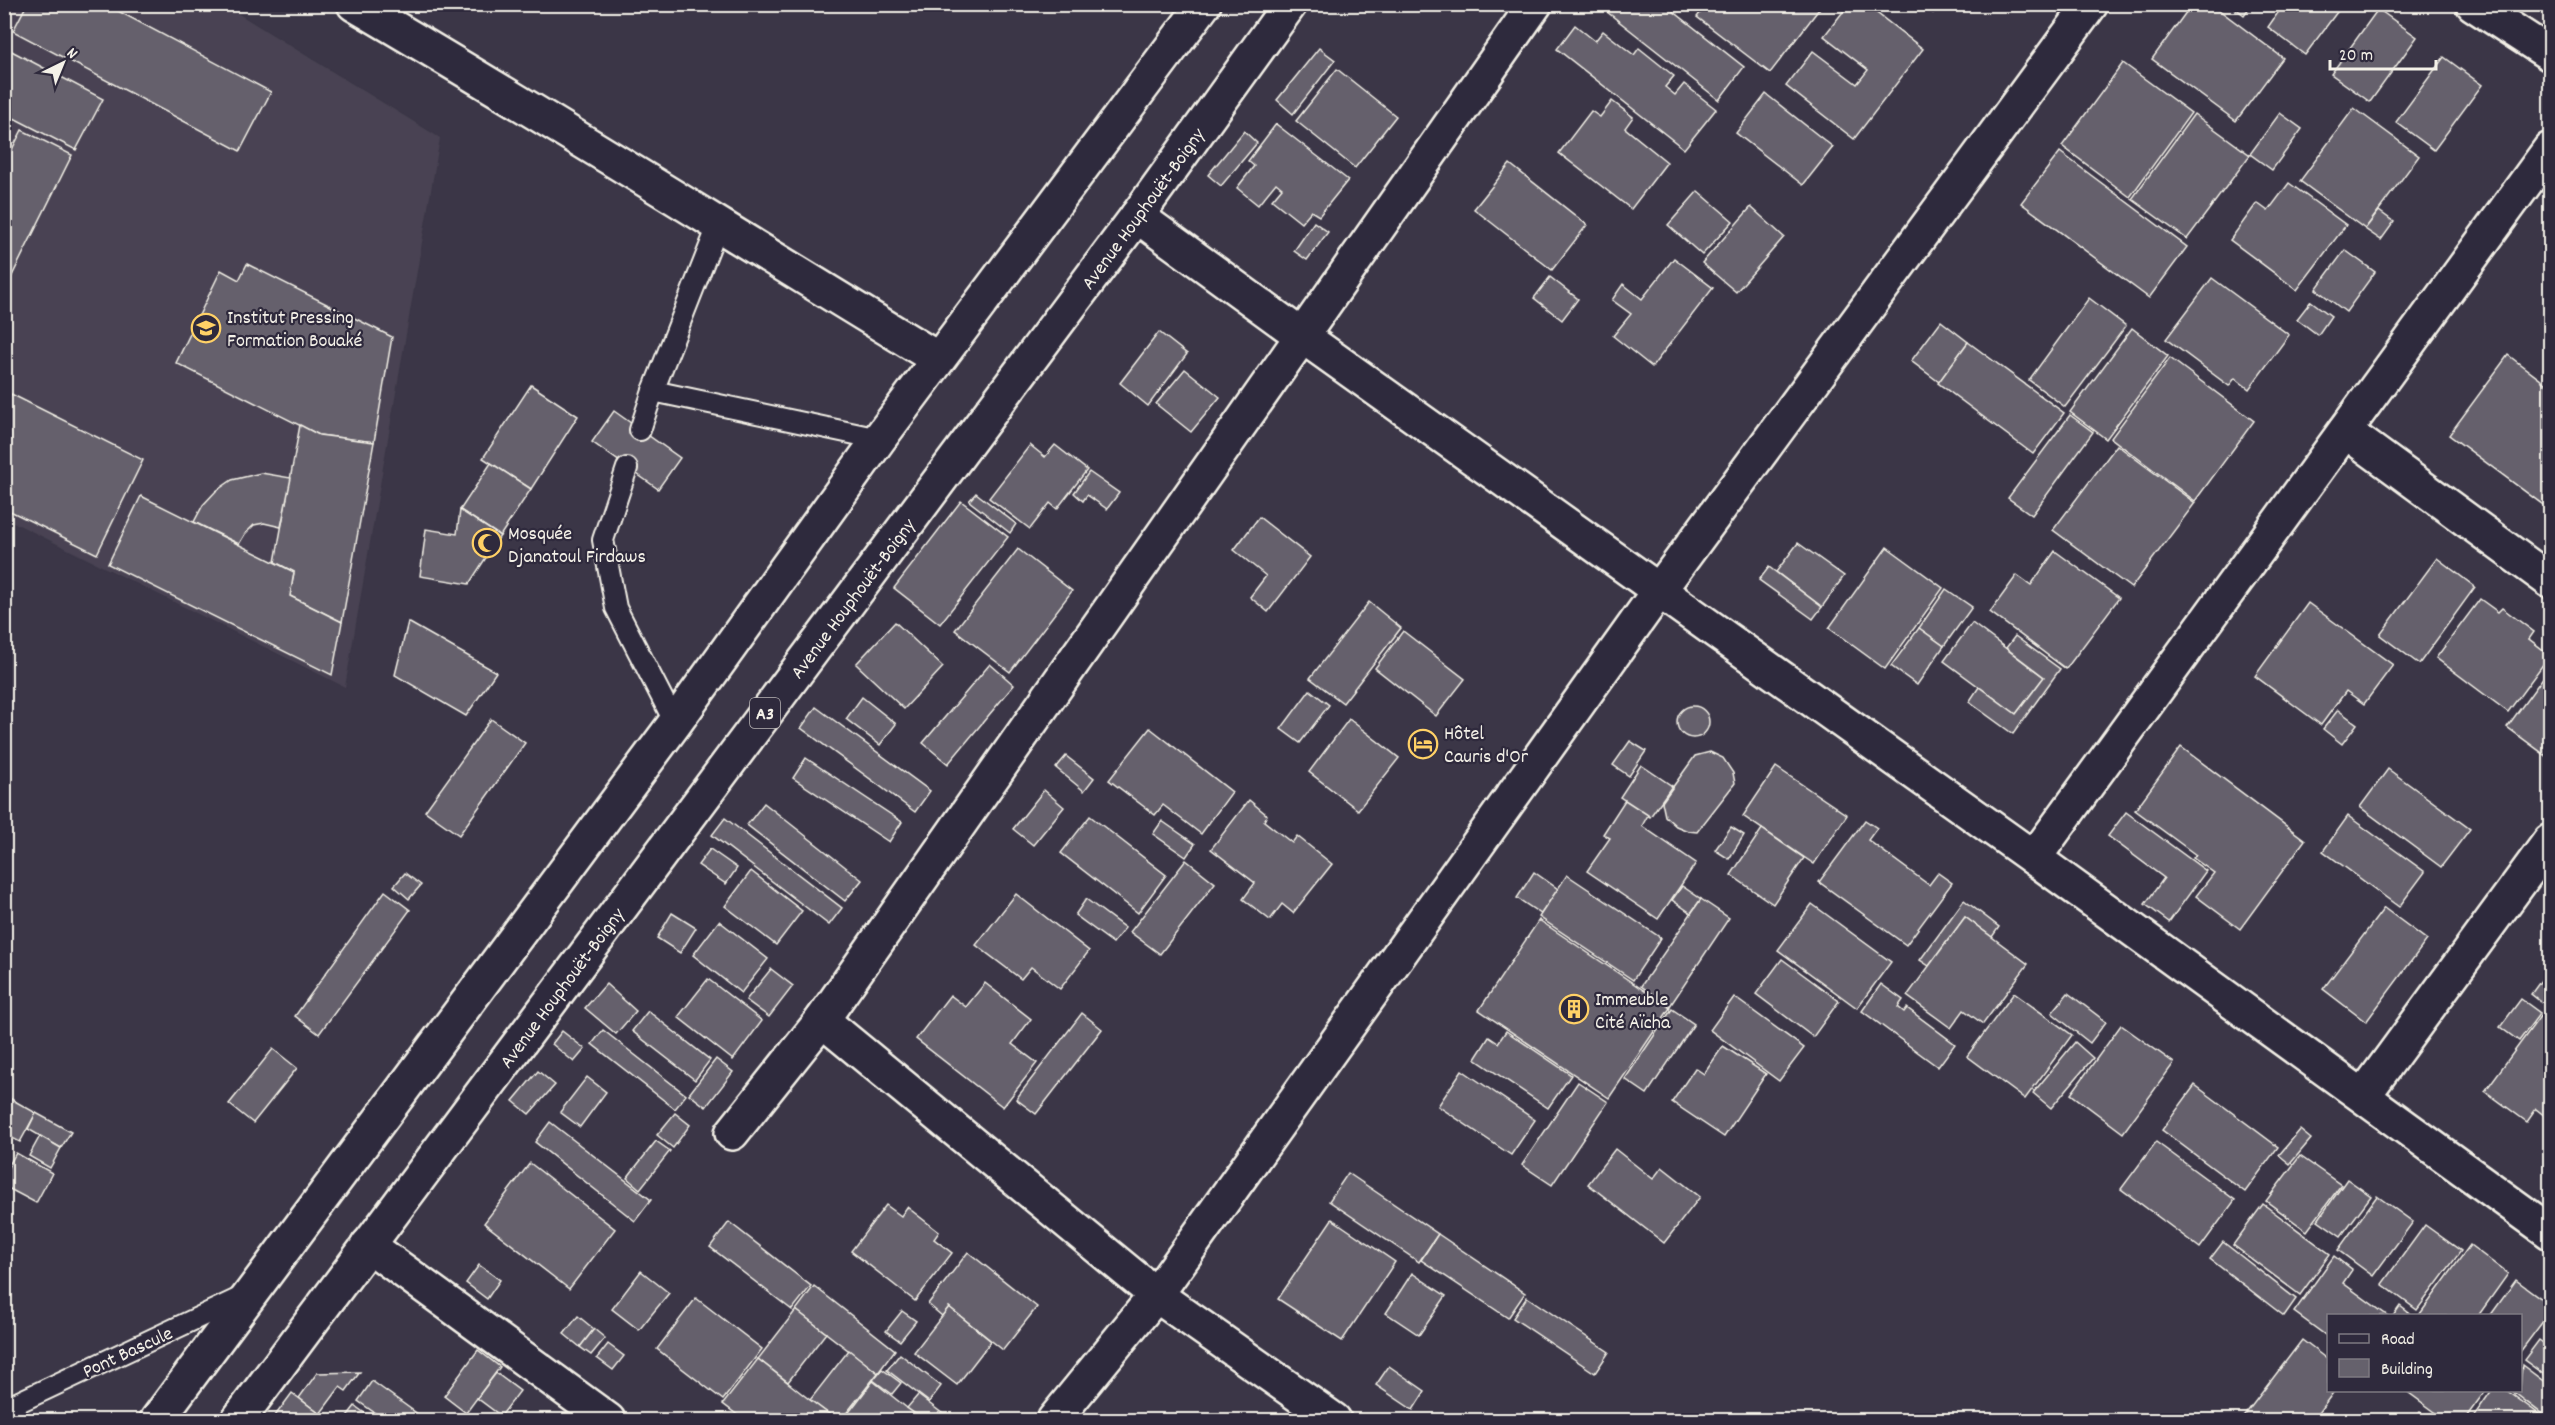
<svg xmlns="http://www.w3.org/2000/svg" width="2555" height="1425" font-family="Dekko,sans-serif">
  <rect width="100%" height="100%" fill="#3b3647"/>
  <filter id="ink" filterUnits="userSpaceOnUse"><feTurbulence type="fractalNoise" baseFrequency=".0167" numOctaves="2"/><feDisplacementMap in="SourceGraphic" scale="12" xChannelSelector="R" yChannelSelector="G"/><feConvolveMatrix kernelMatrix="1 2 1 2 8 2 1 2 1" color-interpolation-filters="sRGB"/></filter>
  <g filter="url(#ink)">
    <polygon fill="#484352" points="4,5 224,5 440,138 345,687 5,518"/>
    <g fill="#65616c" stroke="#f4f1e8" stroke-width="1.5">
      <polygon points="27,4 105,4 271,92 240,151 13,31"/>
      <polygon points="1597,4 1664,4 1744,67 1719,100"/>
      <polygon points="1707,4 1823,4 1770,73 1697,17"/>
      <polygon points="1849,4 1865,4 1923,49 1854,139 1786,86 1813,51 1857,84 1868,70 1824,36"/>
      <polygon points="1922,4 1940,4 1933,13"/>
      <polygon points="2192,4 2211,4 2283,58 2236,121 2152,59"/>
      <polygon points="2230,4 2252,4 2244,15"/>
      <polygon points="2284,4 2343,4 2305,55 2268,27"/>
      <polygon points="2378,9 2417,37 2370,102 2331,74"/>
      <polygon points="1575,25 1595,41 1603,31 1634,55 1639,48 1674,76 1665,87 1675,95 1684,84 1716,109 1684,149 1557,49"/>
      <polygon points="4,47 103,99 76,150 4,113"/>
      <polygon points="1319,48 1335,60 1293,114 1277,100"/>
      <polygon points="2444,57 2482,85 2434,150 2396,122"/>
      <polygon points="2123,63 2191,113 2130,197 2062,146"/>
      <polygon points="1337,69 1396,116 1355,168 1296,121"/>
      <polygon points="1766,94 1833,147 1803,185 1736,133"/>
      <polygon points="1612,101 1633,117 1625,128 1667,162 1631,209 1559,153 1591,111 1600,117"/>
      <polygon points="2354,108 2419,156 2365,229 2300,181"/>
      <polygon points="2280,113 2302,129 2272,170 2250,154"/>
      <polygon points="2194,114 2250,155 2187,239 2132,199"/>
      <polygon points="1276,124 1348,180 1319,216 1311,211 1301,223 1272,200 1282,188 1276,183 1258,205 1237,188 1254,166 1248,161"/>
      <polygon points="22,130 72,155 4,292 4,165"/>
      <polygon points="1244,131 1257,143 1221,186 1208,175"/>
      <polygon points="2060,152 2187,247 2149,298 2021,203"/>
      <polygon points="1510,164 1587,225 1552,270 1474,209"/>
      <polygon points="2289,183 2346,225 2297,290 2230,240 2257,203 2268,211"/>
      <polygon points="1698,191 1733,221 1702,255 1668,225"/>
      <polygon points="1751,207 1784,237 1736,292 1702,263"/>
      <polygon points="2379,211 2394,222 2381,240 2365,229"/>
      <polygon points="1314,222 1328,232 1307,260 1294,251"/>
      <polygon points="2345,250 2375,272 2346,312 2316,289"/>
      <polygon points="1674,258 1713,288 1652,367 1613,336 1631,314 1612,300 1623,284 1642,299"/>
      <polygon points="247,264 392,337 374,442 319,435 176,363 221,270 239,280"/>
      <polygon points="1550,277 1578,299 1562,320 1534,298"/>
      <polygon points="2212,278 2289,335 2249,389 2235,378 2229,386 2166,339"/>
      <polygon points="2089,298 2126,326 2065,407 2029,380"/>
      <polygon points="2311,301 2331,316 2318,335 2297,319"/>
      <polygon points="1941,321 1968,342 1939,382 1911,361"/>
      <polygon points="2132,328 2168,356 2106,439 2070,412"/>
      <polygon points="1159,332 1187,354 1148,406 1120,383"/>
      <polygon points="1968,342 2064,413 2033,454 1938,383"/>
      <polygon points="2508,355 2550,387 2550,510 2449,435"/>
      <polygon points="2170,358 2254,421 2195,501 2111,438"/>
      <polygon points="1185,369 1220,397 1191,432 1156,404"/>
      <polygon points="531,385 578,416 531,489 483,458"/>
      <polygon points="11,394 143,460 97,554 4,508 4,406"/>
      <polygon points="614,411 680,458 658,489 592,442"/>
      <polygon points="2070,415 2093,432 2032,515 2008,498"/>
      <polygon points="300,425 319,435 374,442 342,622 290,596 294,572 275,562"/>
      <polygon points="1030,445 1045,457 1055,445 1087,470 1057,509 1050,503 1030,529 989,498"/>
      <polygon points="2117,445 2195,503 2131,588 2053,530"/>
      <polygon points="491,463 531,489 500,536 460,510"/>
      <polygon points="1089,472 1119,493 1107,509 1087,495 1083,501 1074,493"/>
      <polygon points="261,473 291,478 281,527 264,523 254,525 245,534 239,544 194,522 203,505 216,491 232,480"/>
      <polygon points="976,493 1016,524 1010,533 969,501"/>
      <polygon points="141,496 294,572 290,596 342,622 332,675 108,564"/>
      <polygon points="961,501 1008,537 940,624 894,588"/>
      <polygon points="460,510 500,536 469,584 420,576 426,529 457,534"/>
      <polygon points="1259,517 1310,557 1268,612 1250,597 1266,576 1234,550"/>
      <polygon points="1798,543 1844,576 1822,607 1776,572"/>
      <polygon points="1887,547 1943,588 1885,669 1829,628"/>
      <polygon points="1018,549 1072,591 1010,672 955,630"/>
      <polygon points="2055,551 2119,598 2066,669 1990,612 2017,575 2031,585"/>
      <polygon points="2437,558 2475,587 2419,664 2380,635"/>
      <polygon points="1769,567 1822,607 1813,619 1759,580"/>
      <polygon points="1946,589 1972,607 1944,646 1919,628"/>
      <polygon points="2480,599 2498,612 2502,608 2534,632 2529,639 2550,655 2508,712 2436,658"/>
      <polygon points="1369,602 1401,628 1343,703 1310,678"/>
      <polygon points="2308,603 2393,665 2364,704 2346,691 2321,725 2255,676"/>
      <polygon points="408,622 496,672 466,716 395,675"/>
      <polygon points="895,622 943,667 904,709 856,664"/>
      <polygon points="1972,623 2044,677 2016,714 1944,661"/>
      <polygon points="1919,628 1944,646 1917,685 1891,666"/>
      <polygon points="1403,631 1465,679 1436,716 1375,668"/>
      <polygon points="2015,636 2060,669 2013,734 1969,702 1979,687 2016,714 2044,677 2006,648"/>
      <polygon points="990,664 1014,685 948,764 923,743"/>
      <polygon points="2550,668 2550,757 2549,758 2507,727"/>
      <polygon points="1310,690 1329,705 1300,743 1281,729"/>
      <polygon points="862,697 896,724 880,745 846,719"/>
      <circle cx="1693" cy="722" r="16"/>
      <polygon points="816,707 930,791 915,812 801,728"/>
      <polygon points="2338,710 2357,724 2342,744 2323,729"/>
      <polygon points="491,719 525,743 459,835 425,811"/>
      <polygon points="1349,719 1399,758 1358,810 1309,772"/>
      <polygon points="1150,728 1232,792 1201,834 1163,805 1155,815 1109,780"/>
      <polygon points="1630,741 1646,751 1629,776 1613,765"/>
      <polygon points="2181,747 2305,840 2240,929 2196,896 2214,873 2193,858 2196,855 2135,810"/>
      <polygon points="1710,752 1723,758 1733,773 1735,783 1697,832 1688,831 1676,826 1665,816 1662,802 1695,756"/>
      <polygon points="1066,756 1094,778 1084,791 1056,768"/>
      <polygon points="806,758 902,822 889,842 793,778"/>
      <polygon points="1641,765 1672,786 1650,817 1620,797"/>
      <polygon points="1776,767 1847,815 1814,864 1743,816"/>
      <polygon points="2388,769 2470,829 2441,867 2360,807"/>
      <polygon points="1044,790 1064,807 1033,845 1013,829"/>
      <polygon points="1249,800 1267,815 1264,821 1292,843 1297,836 1332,864 1293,913 1282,904 1270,920 1243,899 1255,883 1211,849"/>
      <polygon points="1625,800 1648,815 1642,826 1696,863 1658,919 1587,871 1610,838 1603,834"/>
      <polygon points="764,803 862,880 845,901 747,825"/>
      <polygon points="2126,812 2206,871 2169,922 2145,904 2164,878 2108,836"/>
      <polygon points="1090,816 1166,875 1138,913 1061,853"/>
      <polygon points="2348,816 2425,872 2399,907 2323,851"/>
      <polygon points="725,818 842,908 829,925 712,835"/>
      <polygon points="1865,820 1877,828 1868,840 1929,885 1938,873 1952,883 1906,945 1819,882"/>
      <polygon points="1162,821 1195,844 1186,857 1153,834"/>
      <polygon points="1731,827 1744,835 1729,859 1715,850"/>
      <polygon points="1762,829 1804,858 1773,904 1731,875"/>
      <polygon points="710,849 737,868 726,884 698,865"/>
      <polygon points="1186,860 1215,883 1160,954 1130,932"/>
      <polygon points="751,871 802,911 776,945 725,906"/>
      <polygon points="1534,872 1558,889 1541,914 1517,898"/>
      <polygon points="405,873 421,885 409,899 394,886"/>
      <polygon points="1567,875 1661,938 1633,980 1539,917"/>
      <polygon points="1682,886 1701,899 1691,913 1672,900"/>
      <polygon points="385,891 410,910 319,1034 295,1016"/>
      <polygon points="1016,894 1089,951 1060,989 1031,967 1021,979 976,945"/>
      <polygon points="1086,899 1125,928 1113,943 1075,915"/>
      <polygon points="1701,899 1729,918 1670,1006 1641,986"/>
      <polygon points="1964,900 1999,927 1992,937 1965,917 1929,966 1920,960"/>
      <polygon points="1812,904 1891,962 1857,1008 1778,950"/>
      <polygon points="2384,908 2427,940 2366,1022 2323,989"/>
      <polygon points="672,913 696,928 680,953 657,938"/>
      <polygon points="1965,917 2028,964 1983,1024 1964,1010 1951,1028 1907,996"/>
      <polygon points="1539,920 1670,1008 1609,1098 1479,1010"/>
      <polygon points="719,921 768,959 741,993 693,955"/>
      <polygon points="1782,959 1839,1001 1813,1037 1756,994"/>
      <polygon points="2550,968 2550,1009 2531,994"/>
      <polygon points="771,969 793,986 769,1017 746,1000"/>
      <polygon points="708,979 762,1021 733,1060 678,1017"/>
      <polygon points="985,983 1031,1019 1012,1044 1037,1063 1003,1107 916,1039 950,995 966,1007"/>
      <polygon points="606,984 636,1011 616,1034 585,1008"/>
      <polygon points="1881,984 1903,1000 1898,1007 1904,1012 1907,1008 1955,1044 1938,1067 1862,1011"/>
      <polygon points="2014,993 2072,1035 2025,1099 1967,1056"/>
      <polygon points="2068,993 2106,1022 2090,1043 2052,1013"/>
      <polygon points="1734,997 1804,1048 1779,1081 1710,1030"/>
      <polygon points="2521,999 2540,1013 2519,1041 2500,1027"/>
      <polygon points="1672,1009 1694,1024 1647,1094 1625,1079"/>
      <polygon points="648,1011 710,1060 695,1080 632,1031"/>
      <polygon points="1082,1013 1102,1029 1036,1114 1016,1099"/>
      <polygon points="2541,1015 2550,1022 2550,1120 2536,1109 2527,1122 2485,1091"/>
      <polygon points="2121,1025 2174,1063 2123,1133 2071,1094"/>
      <polygon points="603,1030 686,1095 675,1109 592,1044"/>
      <polygon points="562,1031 585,1049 574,1062 552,1044"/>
      <polygon points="1506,1031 1571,1075 1548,1108 1475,1059 1489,1037 1498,1043"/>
      <polygon points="2075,1042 2093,1058 2051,1108 2033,1093"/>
      <polygon points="1723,1046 1766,1074 1724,1137 1672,1102 1695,1068 1704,1074"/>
      <polygon points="273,1049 297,1068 253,1123 229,1104"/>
      <polygon points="716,1059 733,1072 706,1107 689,1094"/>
      <polygon points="1462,1070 1535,1120 1511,1155 1438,1106"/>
      <polygon points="538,1071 555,1085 529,1114 513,1101"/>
      <polygon points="587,1077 606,1092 580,1127 560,1112"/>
      <polygon points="1578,1082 1608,1102 1552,1185 1522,1165"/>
      <polygon points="2195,1085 2278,1147 2245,1192 2162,1130"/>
      <polygon points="4,1095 36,1113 20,1142 4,1134"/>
      <polygon points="36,1113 71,1132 61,1148 28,1129"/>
      <polygon points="675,1113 690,1125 673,1148 657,1135"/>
      <polygon points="550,1122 651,1200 635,1221 535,1142"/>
      <polygon points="2300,1130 2311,1139 2290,1164 2279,1155"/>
      <polygon points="40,1136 61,1148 50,1168 29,1156"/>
      <polygon points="656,1141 670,1151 640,1189 627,1178"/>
      <polygon points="2156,1142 2235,1200 2200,1248 2121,1189"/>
      <polygon points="1615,1149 1653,1179 1662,1167 1700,1197 1664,1243 1588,1184"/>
      <polygon points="16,1153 52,1173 36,1203 4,1186 4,1174"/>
      <polygon points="2300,1156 2341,1185 2307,1231 2266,1201"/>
      <polygon points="530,1163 615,1229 569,1289 484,1223"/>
      <polygon points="1348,1173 1438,1234 1419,1262 1329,1201"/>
      <polygon points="2347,1179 2371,1196 2341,1236 2318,1220"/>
      <polygon points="2377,1196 2413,1222 2373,1276 2338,1250"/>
      <polygon points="2263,1204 2330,1254 2300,1295 2233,1245"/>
      <polygon points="886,1205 901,1216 907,1207 939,1232 934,1239 952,1253 915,1301 851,1251"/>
      <polygon points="1332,1219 1395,1262 1342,1341 1278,1299"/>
      <polygon points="729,1222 811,1286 792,1310 710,1247"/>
      <polygon points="2425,1225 2461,1251 2417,1310 2382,1284"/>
      <polygon points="1438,1234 1525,1293 1508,1318 1421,1260"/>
      <polygon points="2223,1242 2296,1299 2284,1316 2210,1259"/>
      <polygon points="2470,1245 2508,1274 2478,1316 2422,1316 2420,1314"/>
      <polygon points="968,1252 1037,1307 1003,1350 949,1307 942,1316 928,1304"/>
      <polygon points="2334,1256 2352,1270 2343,1283 2388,1316 2328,1316 2328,1337 2294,1312"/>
      <polygon points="479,1265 500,1280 487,1299 466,1283"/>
      <polygon points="641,1271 669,1293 639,1330 612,1309"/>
      <polygon points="1412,1273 1446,1296 1419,1335 1386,1313"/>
      <polygon points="2516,1280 2550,1305 2550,1312 2520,1352 2520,1316 2490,1316"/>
      <polygon points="814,1286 895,1350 878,1373 796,1310"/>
      <polygon points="1527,1297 1609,1352 1595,1373 1513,1318"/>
      <polygon points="696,1298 762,1349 723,1400 657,1349"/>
      <polygon points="2400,1306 2413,1316 2393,1316"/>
      <polygon points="949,1307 991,1341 957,1385 914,1352"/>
      <polygon points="796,1310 826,1333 788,1382 758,1359"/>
      <polygon points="902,1311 916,1321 900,1341 886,1331"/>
      <polygon points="578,1316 594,1329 580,1347 564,1334"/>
      <polygon points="594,1329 605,1338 591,1355 580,1347"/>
      <polygon points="2302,1340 2328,1360 2328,1390 2335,1390 2313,1420 2241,1420"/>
      <polygon points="2539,1340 2550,1348 2550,1379 2524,1360"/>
      <polygon points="608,1344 624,1356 613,1370 597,1358"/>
      <polygon points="478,1350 500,1367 466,1413 444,1396"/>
      <polygon points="849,1350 878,1373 841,1420 837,1420 810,1400"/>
      <polygon points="900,1354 941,1386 929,1402 887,1370"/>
      <polygon points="758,1359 810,1400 837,1420 744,1420 723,1404"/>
      <polygon points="2522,1365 2550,1386 2550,1420 2511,1390 2520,1390"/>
      <polygon points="1389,1366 1425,1391 1413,1410 1376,1385"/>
      <polygon points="882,1369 901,1383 892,1394 873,1380"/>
      <polygon points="360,1372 346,1391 340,1387 320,1414 299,1398 317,1373"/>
      <polygon points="496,1373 520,1391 501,1416 477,1398"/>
      <polygon points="372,1381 426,1420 385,1420 358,1401"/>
      <polygon points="873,1381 907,1408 924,1420 843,1420"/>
      <polygon points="2405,1390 2486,1390 2464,1420 2446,1420"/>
      <polygon points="2492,1390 2506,1390 2547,1420 2471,1420"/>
      <polygon points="292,1393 320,1414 315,1420 272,1420"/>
      <polygon points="918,1395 951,1420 924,1420 907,1408"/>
      <polygon points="355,1406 374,1420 344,1420"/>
      <polygon points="2420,1412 2430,1420 2414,1420"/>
    </g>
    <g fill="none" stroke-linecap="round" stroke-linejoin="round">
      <g stroke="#f4f1e8" stroke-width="24">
        <g id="service">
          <polyline points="653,391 718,226"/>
          <polyline points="640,430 653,391 879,439"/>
          <polyline points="627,468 603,540 616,608 675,723"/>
          <polyline points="4,1409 244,1296"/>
        </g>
      </g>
      <g stroke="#f4f1e8" stroke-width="38">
        <g id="minor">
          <path d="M354 4C551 119 743 241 938 359"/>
          <polyline points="2473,4 2550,54"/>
          <polyline points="1137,216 1302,336 2034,858 2550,1232"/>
          <polyline points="2345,431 2550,581"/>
          <polyline points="2034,858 2550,149"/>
          <polyline points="822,1020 1156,1295 1334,1420"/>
          <polyline points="2364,1095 2550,841"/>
          <polyline points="732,1133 822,1020 1535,4"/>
          <polyline points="368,1245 608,1420"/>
          <polyline points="1054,1420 1156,1295 1660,589 2091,4"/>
        </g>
      </g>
      <g stroke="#f4f1e8" stroke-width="38">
        <g id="trunk">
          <polyline points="157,1420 675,723 879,439 1204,4"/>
          <path id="s1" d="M238 1420 1137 216 1290 4"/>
        </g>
      </g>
      <use href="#service" stroke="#2f2a3d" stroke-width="20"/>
      <use href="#minor" stroke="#2f2a3d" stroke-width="33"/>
      <use href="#trunk" stroke="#2f2a3d" stroke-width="33"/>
    </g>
  </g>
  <defs>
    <g id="school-ring" transform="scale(1.5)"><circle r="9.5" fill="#2f2a3d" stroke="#ffd166" stroke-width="1.5"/><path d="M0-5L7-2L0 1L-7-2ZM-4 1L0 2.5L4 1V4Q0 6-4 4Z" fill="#ffd166"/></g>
    <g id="mosque-ring" transform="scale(1.5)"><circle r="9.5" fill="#2f2a3d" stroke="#ffd166" stroke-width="1.5"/><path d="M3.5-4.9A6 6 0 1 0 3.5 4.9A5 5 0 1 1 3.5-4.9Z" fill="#ffd166"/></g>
    <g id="hotel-ring" transform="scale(1.5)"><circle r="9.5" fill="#2f2a3d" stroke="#ffd166" stroke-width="1.5"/><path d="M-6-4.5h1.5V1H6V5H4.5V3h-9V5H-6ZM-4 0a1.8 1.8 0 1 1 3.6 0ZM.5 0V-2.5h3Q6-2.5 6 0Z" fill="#ffd166"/></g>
    <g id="building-ring" transform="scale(1.5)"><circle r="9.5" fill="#2f2a3d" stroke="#ffd166" stroke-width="1.5"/><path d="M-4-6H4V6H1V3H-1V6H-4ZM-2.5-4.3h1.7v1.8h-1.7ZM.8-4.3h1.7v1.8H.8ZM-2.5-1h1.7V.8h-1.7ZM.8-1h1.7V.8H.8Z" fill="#ffd166"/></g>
  </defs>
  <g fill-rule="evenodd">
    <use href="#school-ring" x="206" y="328"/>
    <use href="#mosque-ring" x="487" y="543"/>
    <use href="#hotel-ring" x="1423" y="744"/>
    <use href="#building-ring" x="1574" y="1009"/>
  </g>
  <g text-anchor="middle" stroke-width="4.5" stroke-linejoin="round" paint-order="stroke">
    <rect fill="#2f2a3d" stroke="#b9b5b5" stroke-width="1.5" x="750" y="698" width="30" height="30" rx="4.5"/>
    <g font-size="18" font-weight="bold" fill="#f4f1e8">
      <text x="765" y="719">A3</text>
    </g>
    <g font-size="20" fill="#f4f1e8" stroke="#2f2a3d">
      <text dy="7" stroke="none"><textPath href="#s1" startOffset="1512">Avenue Houphouët-Boigny</textPath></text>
      <text dy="7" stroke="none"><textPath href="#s1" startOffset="1026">Avenue Houphouët-Boigny</textPath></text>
      <text dy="7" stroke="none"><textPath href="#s1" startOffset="540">Avenue Houphouët-Boigny</textPath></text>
      <text transform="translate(127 1351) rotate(-25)" y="7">Pont Bascule</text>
    </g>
    <g font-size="20" fill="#f4f1e8" stroke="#2f2a3d" text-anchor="start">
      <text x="227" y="323">Institut Pressing<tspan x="227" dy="23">Formation Bouaké</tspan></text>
      <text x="508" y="539">Mosquée<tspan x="508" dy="23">Djanatoul Firdaws</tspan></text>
      <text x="1444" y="739">Hôtel<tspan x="1444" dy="23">Cauris d'Or</tspan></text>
      <text x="1595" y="1005">Immeuble<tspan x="1595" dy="23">Cité Aïcha</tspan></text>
    </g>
  </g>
  <rect width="2555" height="1425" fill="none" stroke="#2f2a3d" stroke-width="24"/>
  <rect x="12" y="12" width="2531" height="1401" fill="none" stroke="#f4f1e8" stroke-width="2" filter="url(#ink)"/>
  <rect x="2327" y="1314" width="195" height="78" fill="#2f2a3d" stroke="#7e7a81" stroke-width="1.5"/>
  <rect x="2339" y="1334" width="30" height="9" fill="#2f2a3d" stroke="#7e7a81" stroke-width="1.5"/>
  <text x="2381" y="1344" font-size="18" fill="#f4f1e8">Road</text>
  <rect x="2339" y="1359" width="30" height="18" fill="#65616c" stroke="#7e7a81" stroke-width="1.5"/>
  <text x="2381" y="1374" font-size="18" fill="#f4f1e8">Building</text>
  <g transform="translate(63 63) rotate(43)" stroke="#2f2a3d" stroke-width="4.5" paint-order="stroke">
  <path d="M0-4.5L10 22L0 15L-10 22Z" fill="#f4f1e8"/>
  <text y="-9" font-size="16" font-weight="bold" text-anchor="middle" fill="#f4f1e8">N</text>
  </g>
  <path d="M2330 60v9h106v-9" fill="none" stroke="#f4f1e8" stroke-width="3"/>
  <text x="2339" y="60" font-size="18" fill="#f4f1e8" stroke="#2f2a3d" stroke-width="4.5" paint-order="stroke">20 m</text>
</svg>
